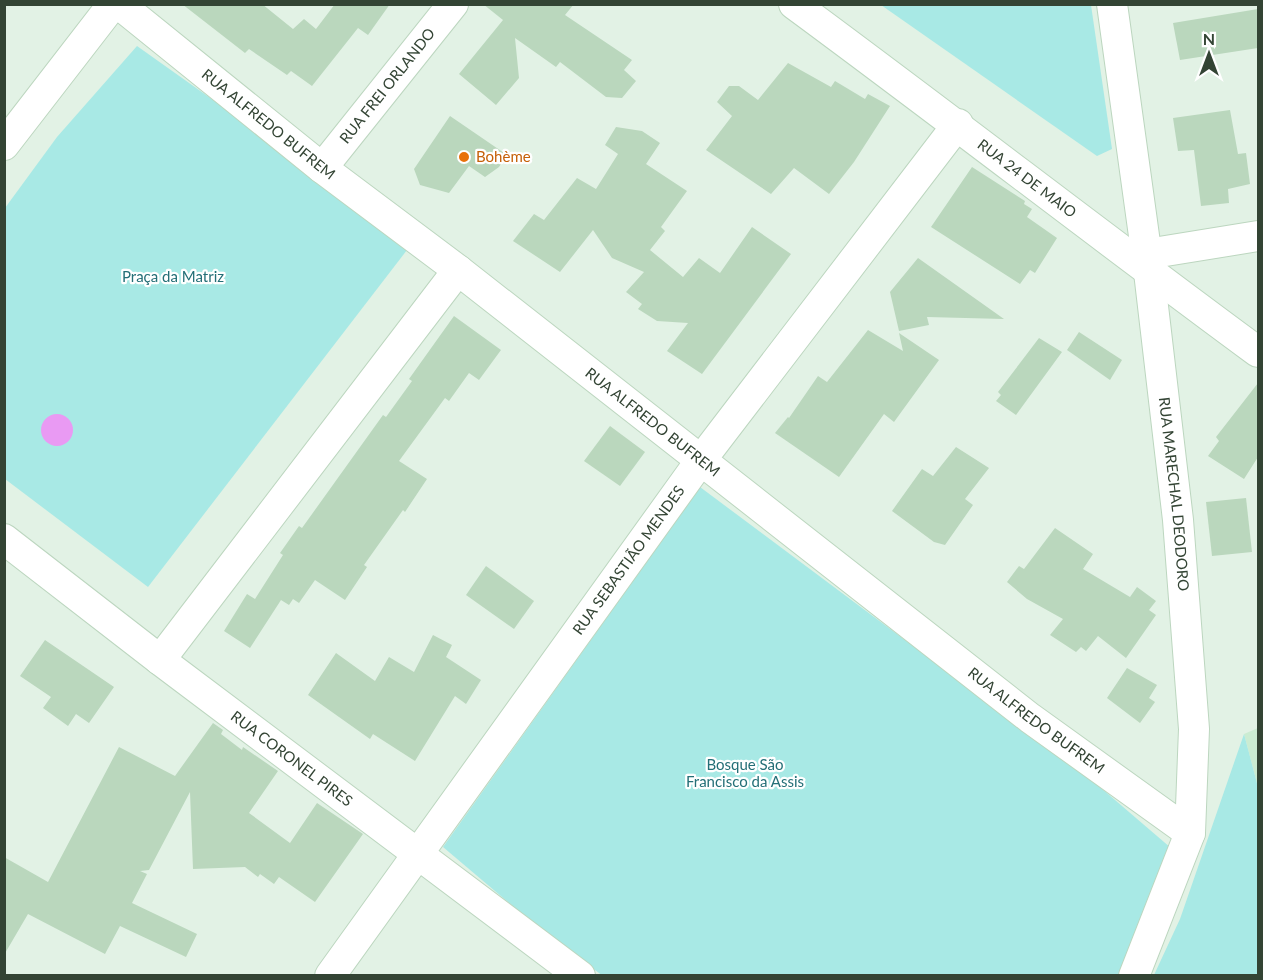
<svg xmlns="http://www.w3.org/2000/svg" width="1263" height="980" font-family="Lato,sans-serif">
  <rect width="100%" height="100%" fill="#e2f2e5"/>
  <polygon fill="#cbecd2" points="1258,728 1258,787 1244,734"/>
  <g fill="#a8e9e5">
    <polygon points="881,5 1091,5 1112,149 1097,156"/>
    <polygon points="137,46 285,151 407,250 148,587 5,479 5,208 57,137"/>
    <polygon points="700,487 1087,776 1171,848 1125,975 603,976 540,929 443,847"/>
    <polygon points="1244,734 1258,787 1258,975 1154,975 1180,919"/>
  </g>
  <circle fill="#e99af3" cx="57" cy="430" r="16"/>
  <g fill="#bad7bd">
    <polygon points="182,4 262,4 293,29 304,19 316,29 335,4 390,4 368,35 358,28 312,86 291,71 287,75 249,49 245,53"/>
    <polygon points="483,4 574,4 565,15 632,60 624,70 636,81 622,98 606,97 560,62 556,67 515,38 519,78 496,105 459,74 503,20"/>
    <polygon points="1258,9 1258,48 1180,60 1173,23"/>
    <polygon points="788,63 831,87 835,81 865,99 868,94 890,106 854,162 829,194 794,168 771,194 706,150 732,116 717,102 729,86 739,86 758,100"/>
    <polygon points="1230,110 1238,154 1246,153 1250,184 1228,189 1229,203 1201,206 1194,150 1178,151 1173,118"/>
    <polygon points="450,116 507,155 499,167 485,177 469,166 449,193 420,185 414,169"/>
    <polygon points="616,127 642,131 660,143 646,164 687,191 661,227 665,231 650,250 683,277 699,258 720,273 752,227 791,254 702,374 667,351 688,323 657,321 638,309 642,304 626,292 644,272 612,258 593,230 560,272 513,241 534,214 544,220 577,178 596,189 618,154 605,145"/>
    <polygon points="972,167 1025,201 1024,204 1032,209 1027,217 1057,238 1035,273 1030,270 1020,284 931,227"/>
    <polygon points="918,258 1004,319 927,317 929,325 899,331 890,292"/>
    <polygon points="454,316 501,350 479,380 469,373 449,401 445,398 399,461 427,479 405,512 403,510 364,565 367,567 345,600 315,580 299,603 293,599 289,605 281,600 250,648 224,631 247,594 255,599 283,555 280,553 299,526 302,528 383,415 386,417 412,381 409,379"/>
    <polygon points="868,330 903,351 899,333 939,360 894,422 884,414 839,477 775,433 788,417 789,418 818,376 827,382"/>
    <polygon points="1079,332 1122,360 1110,380 1067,350"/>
    <polygon points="1039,338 1062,352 1016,415 996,401 1001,395 998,392"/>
    <polygon points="1258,383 1258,457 1244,479 1208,456 1219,441 1216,437"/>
    <polygon points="610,426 645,452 620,486 584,461"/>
    <polygon points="956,447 989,468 965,499 973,505 945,545 934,542 892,511 922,469 933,476"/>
    <polygon points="1246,498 1252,552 1212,556 1206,502"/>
    <polygon points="1055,528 1093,554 1083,569 1130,597 1137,587 1156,601 1149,610 1156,615 1126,658 1098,636 1086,651 1081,647 1076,652 1050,635 1063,619 1027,599 1007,582 1019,566 1024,569"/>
    <polygon points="486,566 534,601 514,629 466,595"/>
    <polygon points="433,635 452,645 446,657 481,680 466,704 455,696 415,761 373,734 370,739 308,695 336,653 375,681 389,657 414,672"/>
    <polygon points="45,640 114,687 89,723 76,714 68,726 43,708 51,697 20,676"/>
    <polygon points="1127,668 1157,685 1149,698 1155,702 1140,723 1107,698"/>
    <polygon points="213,723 223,730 221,734 242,750 243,747 278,771 249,813 290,843 317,803 363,834 315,902 279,877 274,884 260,874 258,877 245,867 193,869 190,792 149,870 140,871 147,874 132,903 197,934 186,957 120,926 105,954 28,914 4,955 4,857 48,882 119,747 175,776"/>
  </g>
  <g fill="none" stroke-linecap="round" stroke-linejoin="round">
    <g stroke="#bcd6bf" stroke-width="32">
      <g id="street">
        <path id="s1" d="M119 4 322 168 458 270 1030 718 1190 833"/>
        <path id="s2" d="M794 4C950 119 1103 238 1258 352"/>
        <path id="s3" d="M1112 4 1149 272 1178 520 1194 729 1190 833 1134 976"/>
        <polyline points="4,145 113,4"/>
        <path id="s4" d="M322 168 453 4"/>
        <polyline points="1147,254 1258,236"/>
        <path id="s5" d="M4 539 160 660 580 976"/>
        <polyline points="160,660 458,270"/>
        <path id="s6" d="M330 976 701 460 958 124"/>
      </g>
    </g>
    <use href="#street" stroke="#fff" stroke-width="30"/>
  </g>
  <circle fill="#e8710a" stroke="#fff" stroke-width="2" cx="464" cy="157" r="6"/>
  <g text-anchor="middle" stroke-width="4.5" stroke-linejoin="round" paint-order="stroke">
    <g font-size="15" fill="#334434" stroke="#fff">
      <text dy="5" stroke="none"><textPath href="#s4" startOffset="105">RUA FREI ORLANDO</textPath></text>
      <text dy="5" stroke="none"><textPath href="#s1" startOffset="192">RUA ALFREDO BUFREM</textPath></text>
      <text dy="5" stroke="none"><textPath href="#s2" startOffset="291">RUA 24 DE MAIO</textPath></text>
      <text dy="5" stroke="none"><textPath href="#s1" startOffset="678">RUA ALFREDO BUFREM</textPath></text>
      <text dy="5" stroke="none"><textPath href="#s3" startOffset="494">RUA MARECHAL DEODORO</textPath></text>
      <text dy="5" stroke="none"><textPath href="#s6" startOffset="512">RUA SEBASTIÃO MENDES</textPath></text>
      <text dy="5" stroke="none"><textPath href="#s1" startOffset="1164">RUA ALFREDO BUFREM</textPath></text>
      <text dy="5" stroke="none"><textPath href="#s5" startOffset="362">RUA CORONEL PIRES</textPath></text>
    </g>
    <g font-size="15" fill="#c56008" stroke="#fff" text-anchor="start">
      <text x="476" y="162">Bohème</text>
    </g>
    <g font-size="15" fill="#246f77" stroke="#fff">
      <text x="173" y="282">Praça da Matriz</text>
      <text x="745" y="770">Bosque São<tspan x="745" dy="17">Francisco da Assis</tspan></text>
    </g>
  </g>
  <rect width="1263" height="980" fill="none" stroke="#334434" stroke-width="12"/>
  <g transform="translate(1209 54)" stroke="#ffffff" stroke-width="4.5" paint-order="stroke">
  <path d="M0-4.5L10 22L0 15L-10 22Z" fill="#334434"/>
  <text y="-9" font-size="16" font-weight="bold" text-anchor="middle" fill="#334434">N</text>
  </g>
</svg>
